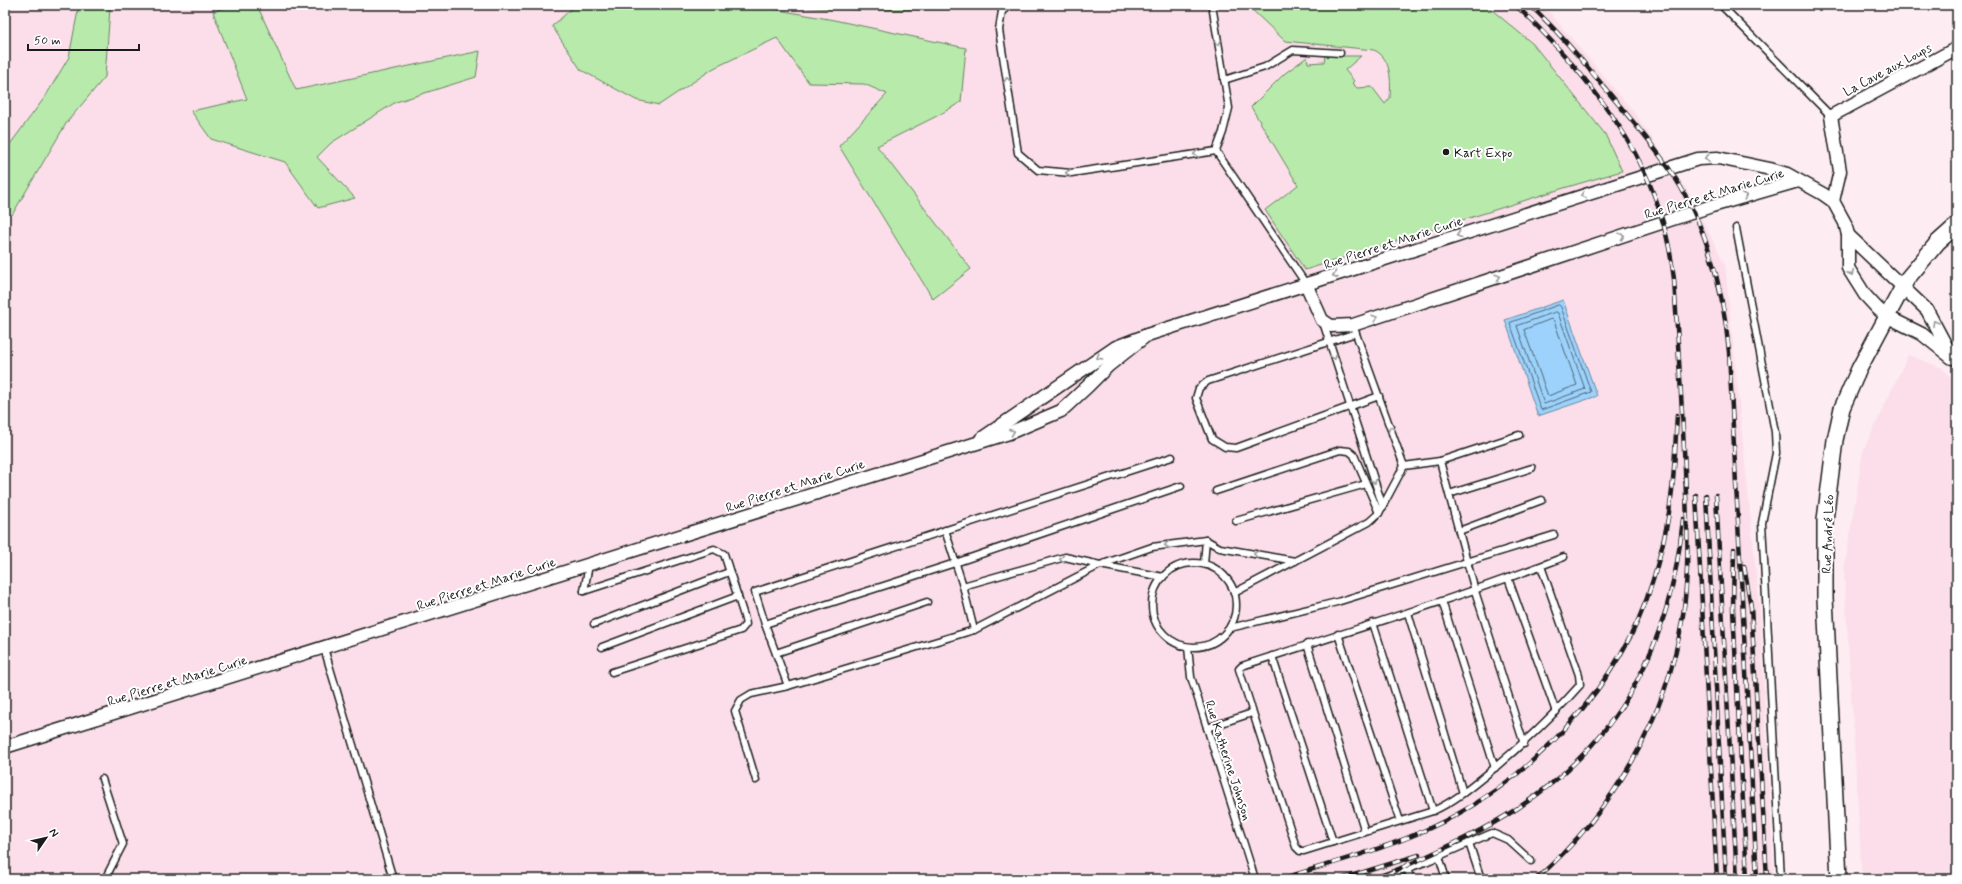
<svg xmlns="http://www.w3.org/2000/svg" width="1962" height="884" font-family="Mynerve,sans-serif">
  <rect width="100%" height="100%" fill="#fdecf2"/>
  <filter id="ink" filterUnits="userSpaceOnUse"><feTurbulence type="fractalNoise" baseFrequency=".025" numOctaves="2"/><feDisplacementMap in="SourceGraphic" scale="8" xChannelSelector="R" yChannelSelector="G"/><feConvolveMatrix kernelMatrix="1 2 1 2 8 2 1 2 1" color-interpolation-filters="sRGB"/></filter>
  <g filter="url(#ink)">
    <g fill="#fbdee9">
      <polygon points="5,5 1539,5 1550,13 1636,115 1688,192 1725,265 1760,612 1774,879 5,879"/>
      <polygon points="1908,355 1942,368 1957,384 1957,879 1862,879 1844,571 1863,451"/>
    </g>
    <g fill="#b7eaab" stroke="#6a8364">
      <polygon points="79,5 99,5 110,8 105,77 67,122 12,215 5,212 5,151 45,97 69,57"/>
      <polygon points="231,5 257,5 296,90 480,51 476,77 396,102 331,143 317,157 355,198 318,208 285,162 211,139 191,111 247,99 213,12"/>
      <polygon points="576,5 991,5 988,9 861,10 751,5 834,20 966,48 961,102 939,115 877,146 971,269 933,299 839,146 887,94 864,84 809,83 777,38 714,68 659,105 636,100 581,70 552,26"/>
      <path d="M1247 5H1486L1533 44 1605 134 1622 171 1564 188 1305 270 1265 210 1298 185 1251 107 1284 74 1307 57 1308 63 1324 62 1325 56H1361L1345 70 1354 81 1352 83 1357 88 1372 87 1385 104 1390 98C1391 82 1392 58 1374 50L1285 41Z"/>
    </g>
    <polygon fill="#9cd2fb" stroke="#6989a2" points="1563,300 1597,396 1538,416 1505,320"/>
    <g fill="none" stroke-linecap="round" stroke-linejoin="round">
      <g stroke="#4f6575" stroke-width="1">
        <polygon points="1559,305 1561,307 1591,392 1541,410 1510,323"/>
        <polygon points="1556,312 1558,313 1585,389 1544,404 1517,326"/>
        <polygon points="1552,319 1554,321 1577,385 1548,396 1524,330"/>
      </g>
      <g stroke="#1c1c1c" stroke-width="9">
        <g id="service">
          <polyline points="1011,5 1002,11 999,30 1018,153 1038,170 1071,173 1216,151 1223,132 1229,108 1212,5"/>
          <polyline points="1721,5 1831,116"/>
          <polyline points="1224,80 1265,67 1293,50 1340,53"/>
          <polyline points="1216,151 1306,284"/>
          <polyline points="1736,228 1775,432 1776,453 1762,523 1781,879"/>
          <polyline points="1323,322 1383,507"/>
          <polyline points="1356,333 1208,381 1199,388 1196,398 1212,439 1225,447 1236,448 1379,396"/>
          <polyline points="1440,461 1475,591 1524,744"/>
          <polyline points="1404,466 1440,461 1519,435"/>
          <polyline points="1216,491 1340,450 1349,451 1354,455 1379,513"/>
          <polyline points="1449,494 1532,468"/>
          <polyline points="1236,521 1366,484"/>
          <polyline points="945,530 963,586 974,630"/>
          <polyline points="1459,531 1542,500"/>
          <circle cx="1194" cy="605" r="42"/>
          <polyline points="1204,564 1206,540"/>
          <path d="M1541 566 1579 675 1580 685C1551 718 1520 747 1486 775 1469 789 1453 802 1433 811L1304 851H1300L1296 847 1239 669 1242 666C1350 631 1458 598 1564 557"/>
          <polyline points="1508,578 1556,712"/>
          <polyline points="963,586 1065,557 1100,565 1152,547 1206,540 1220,548 1295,561"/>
          <polyline points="584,591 714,549 724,554 744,616 746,624 741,630 612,672"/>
          <polyline points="584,591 589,565"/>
          <polyline points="1234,593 1369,522 1379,513 1404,466 1355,331"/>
          <polyline points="1442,601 1495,768"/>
          <polyline points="1408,613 1463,793"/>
          <polyline points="1373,623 1433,811"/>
          <polyline points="594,624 729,572"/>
          <polyline points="765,624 955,563 1181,486"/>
          <polyline points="1230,628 1337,602 1554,535"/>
          <polyline points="1338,634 1400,821"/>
          <polyline points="1307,644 1365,832"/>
          <polyline points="602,647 738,596"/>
          <polyline points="1188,647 1191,677 1255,879"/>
          <polyline points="324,648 393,879"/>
          <polyline points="776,653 927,602"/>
          <polyline points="1272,656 1333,842"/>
          <polyline points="788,686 765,624 755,592 1172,457"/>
          <polyline points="1207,728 1252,713"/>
          <polyline points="102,779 123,844 105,879"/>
          <polyline points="756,780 735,711 741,700 751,694 788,686 974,630 1100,565 1163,577"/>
          <polyline points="1469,843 1481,879"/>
          <polyline points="1439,856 1446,879"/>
          <polyline points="1407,869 1411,879"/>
          <polyline points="1378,879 1428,861 1492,833 1508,840 1531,861"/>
        </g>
      </g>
      <g stroke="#1c1c1c" stroke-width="15">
        <g id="minor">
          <polyline points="1833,201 1840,171 1831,116 1957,48"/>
          <polyline points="1848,235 1927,310 1952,357"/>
          <polyline points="1306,284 1322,320 1331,326 1353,325 1712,206 1798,181"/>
          <polyline points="981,439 1116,347 1147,335 1698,159 1718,158 1770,169 1787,174 1823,194 1833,201 1845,223 1848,235 1848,268 1865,295 1877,308 1886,316 1922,334 1952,358"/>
          <polyline points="5,747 1009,433 1061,411 1089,385 1108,366 1147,335"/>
        </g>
      </g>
      <g stroke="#1c1c1c" stroke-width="18">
        <polyline id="tertiary" points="1839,879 1825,598 1825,520 1835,440 1842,408 1859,369 1907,279 1938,242 1957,225"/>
      </g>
      <use href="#service" stroke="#fff" stroke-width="6"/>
      <use href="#minor" stroke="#fff" stroke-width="12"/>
      <use href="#tertiary" stroke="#fff" stroke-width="15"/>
      <g stroke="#1c1c1c" stroke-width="4.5">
        <g id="rail">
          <path d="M1515 5C1536 23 1554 44 1572 64 1628 129 1664 192 1674 279 1678 342 1682 406 1685 470 1687 519 1690 567 1683 615 1667 718 1614 811 1536 879"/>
          <path d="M1530 5C1559 32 1584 63 1609 93 1629 117 1650 141 1668 167 1706 222 1723 285 1729 352L1757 879"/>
          <polyline points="1696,495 1717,879"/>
          <polyline points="1706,495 1726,879"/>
          <polyline points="1716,495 1737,879"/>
          <polyline points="1734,549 1733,609 1747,879"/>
          <polyline points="1744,566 1751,607 1767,879"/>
          <path d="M1386 875C1431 854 1477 835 1518 808 1623 739 1671 642 1683 519"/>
          <path d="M1281 879C1331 863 1383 850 1430 828 1529 783 1622 685 1653 580 1660 556 1667 530 1670 505 1675 475 1675 445 1677 415"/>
          <polyline points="1341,879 1419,855"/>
        </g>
      </g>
      <use href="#rail" stroke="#fff" stroke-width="3" stroke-dasharray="9" stroke-linecap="butt"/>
    </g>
    <defs><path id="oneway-chevron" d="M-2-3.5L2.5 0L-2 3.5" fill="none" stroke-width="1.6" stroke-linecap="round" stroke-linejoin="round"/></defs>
    <g stroke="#999">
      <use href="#oneway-chevron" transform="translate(1218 43) rotate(80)"/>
      <use href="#oneway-chevron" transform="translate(1007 80) rotate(-99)"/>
      <use href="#oneway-chevron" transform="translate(1196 154) rotate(171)"/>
      <use href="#oneway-chevron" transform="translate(1707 158) rotate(178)"/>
      <use href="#oneway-chevron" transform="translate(1068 173) rotate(-179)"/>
      <use href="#oneway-chevron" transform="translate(1583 195) rotate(162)"/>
      <use href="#oneway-chevron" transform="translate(1745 196) rotate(-16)"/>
      <use href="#oneway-chevron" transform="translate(1459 235) rotate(162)"/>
      <use href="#oneway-chevron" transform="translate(1622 236) rotate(-18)"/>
      <use href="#oneway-chevron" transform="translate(1851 273) rotate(63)"/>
      <use href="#oneway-chevron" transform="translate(1335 275) rotate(162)"/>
      <use href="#oneway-chevron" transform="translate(1498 277) rotate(-18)"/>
      <use href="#oneway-chevron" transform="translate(1375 318) rotate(-18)"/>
      <use href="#oneway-chevron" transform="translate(1935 323) rotate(-120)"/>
      <use href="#oneway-chevron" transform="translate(1099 357) rotate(148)"/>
      <use href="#oneway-chevron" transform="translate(1334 357) rotate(72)"/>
      <use href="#oneway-chevron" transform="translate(1391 429) rotate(-109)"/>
      <use href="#oneway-chevron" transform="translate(1012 432) rotate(-21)"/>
      <use href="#oneway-chevron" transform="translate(1374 481) rotate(72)"/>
      <use href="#oneway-chevron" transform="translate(1167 545) rotate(173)"/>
      <use href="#oneway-chevron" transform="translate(1256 554) rotate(-170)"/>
      <use href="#oneway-chevron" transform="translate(1062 559) rotate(173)"/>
    </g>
  </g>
  <circle fill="#1c1c1c" stroke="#fff" stroke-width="1.5" cx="1446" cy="152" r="4"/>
  <g text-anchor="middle" stroke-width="4" stroke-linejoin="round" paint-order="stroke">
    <g font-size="13" fill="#1c1c1c" stroke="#fff">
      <text transform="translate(1887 69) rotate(-28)" y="5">La Cave aux Loups</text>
      <text transform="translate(1714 193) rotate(-17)" y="5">Rue Pierre et Marie Curie</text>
      <text transform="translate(1393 242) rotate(-18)" y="5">Rue Pierre et Marie Curie</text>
      <text transform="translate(795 485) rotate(-18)" y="5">Rue Pierre et Marie Curie</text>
      <text transform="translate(1827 534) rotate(-88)" y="5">Rue André Léo</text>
      <text transform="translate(486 583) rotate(-18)" y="5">Rue Pierre et Marie Curie</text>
      <text transform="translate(177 680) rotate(-17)" y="5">Rue Pierre et Marie Curie</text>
      <text transform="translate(1229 760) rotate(72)" y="5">Rue Katherine Johnson</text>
    </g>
    <g font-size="13" fill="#1c1c1c" stroke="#fff" text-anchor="start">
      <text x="1454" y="157">Kart Expo</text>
    </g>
  </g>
  <rect width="1962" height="884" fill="none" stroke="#fff" stroke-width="20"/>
  <rect x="10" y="10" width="1942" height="864" fill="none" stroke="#1c1c1c" stroke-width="1.5" filter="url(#ink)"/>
  <g transform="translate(46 838) rotate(56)" stroke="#ffffff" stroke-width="3" paint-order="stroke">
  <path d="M0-3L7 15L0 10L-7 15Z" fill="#1c1c1c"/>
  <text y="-6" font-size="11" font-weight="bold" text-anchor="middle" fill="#1c1c1c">N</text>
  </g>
  <path d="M28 44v6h111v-6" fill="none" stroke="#1c1c1c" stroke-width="2"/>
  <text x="34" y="44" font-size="12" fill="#1c1c1c" stroke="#ffffff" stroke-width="3" paint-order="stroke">50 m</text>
</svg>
